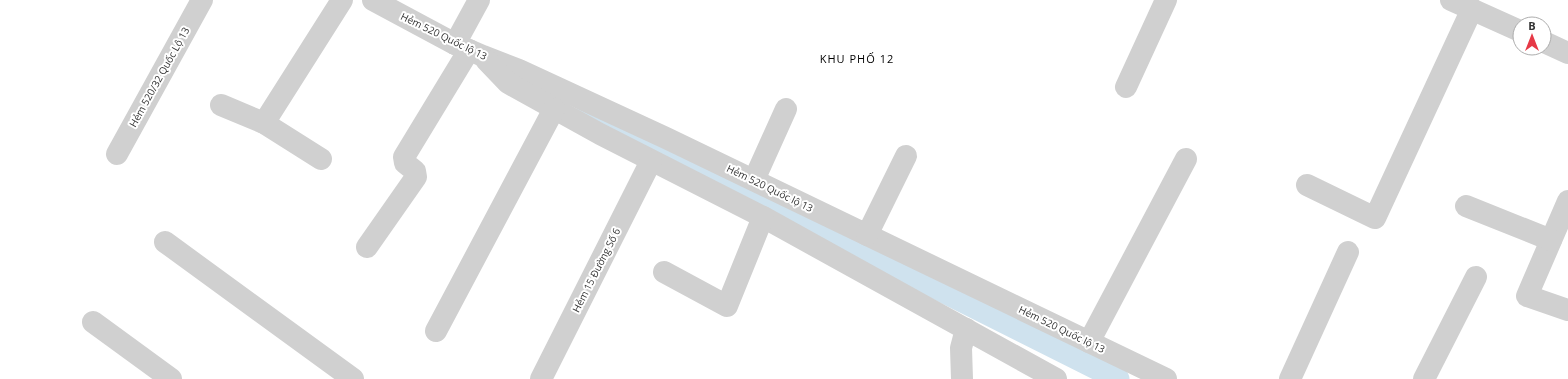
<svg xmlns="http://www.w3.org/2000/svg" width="1568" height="379" font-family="'Open Sans',sans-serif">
  <rect width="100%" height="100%" fill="#fff"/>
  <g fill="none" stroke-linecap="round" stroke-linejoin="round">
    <polyline stroke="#cfe2ee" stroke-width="23" points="586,115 769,204 1118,379"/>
    <g stroke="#d0d0d0" stroke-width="22">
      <polyline points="373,0 455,44 483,56 519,70 666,138 1166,379"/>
      <polyline points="1451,0 1520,31"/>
      <polyline points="1544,42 1568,53"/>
      <polyline points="455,44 479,0"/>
      <polyline points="486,60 508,83 600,134 763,217 1056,379"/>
      <polyline points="1126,87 1166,0"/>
      <polyline points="221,105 264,123 321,159"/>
      <polyline points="264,123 342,0"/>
      <polyline points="117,154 202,0"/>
      <polyline points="754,180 786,109"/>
      <polyline points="1307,185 1375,218 1472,9"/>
      <polyline points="1568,201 1527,296 1568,310"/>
      <polyline points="1466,206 1551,240"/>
      <polyline points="867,235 906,156"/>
      <polyline points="165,242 353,379"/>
      <polyline points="367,247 416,177 415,171 405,163 404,157 469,50"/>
      <polyline points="664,272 727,306 763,217"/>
      <polyline points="93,322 171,379"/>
      <polyline points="436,331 554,109"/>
      <polyline points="1089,342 1186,159"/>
      <polyline points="541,379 651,161"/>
      <polyline points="962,379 961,348 966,329"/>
      <polyline points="1290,379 1348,252"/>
      <polyline points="1424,379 1476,277"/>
    </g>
  </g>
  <g text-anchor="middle" stroke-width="4" stroke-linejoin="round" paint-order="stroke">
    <g font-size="10" fill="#333" stroke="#fff">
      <text transform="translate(444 36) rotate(26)" y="4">Hẻm 520 Quốc lộ 13</text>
      <text transform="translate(159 77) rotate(-61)" y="4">Hẻm 520/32 Quốc Lộ 13</text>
      <text transform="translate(770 188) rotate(26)" y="4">Hẻm 520 Quốc lộ 13</text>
      <text transform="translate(596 270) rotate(-63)" y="4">Hẻm 15 Đường Số 6</text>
      <text transform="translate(1062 329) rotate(26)" y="4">Hẻm 520 Quốc lộ 13</text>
    </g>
    <g font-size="11" letter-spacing="1" fill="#000" stroke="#fff">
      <text x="857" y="63">KHU PHỐ 12</text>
    </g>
  </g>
  <g transform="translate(1532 36)"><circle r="19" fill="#ffffff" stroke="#adadad"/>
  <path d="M0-3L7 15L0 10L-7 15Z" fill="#e63946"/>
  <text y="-6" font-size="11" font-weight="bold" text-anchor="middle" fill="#333333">B</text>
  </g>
</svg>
